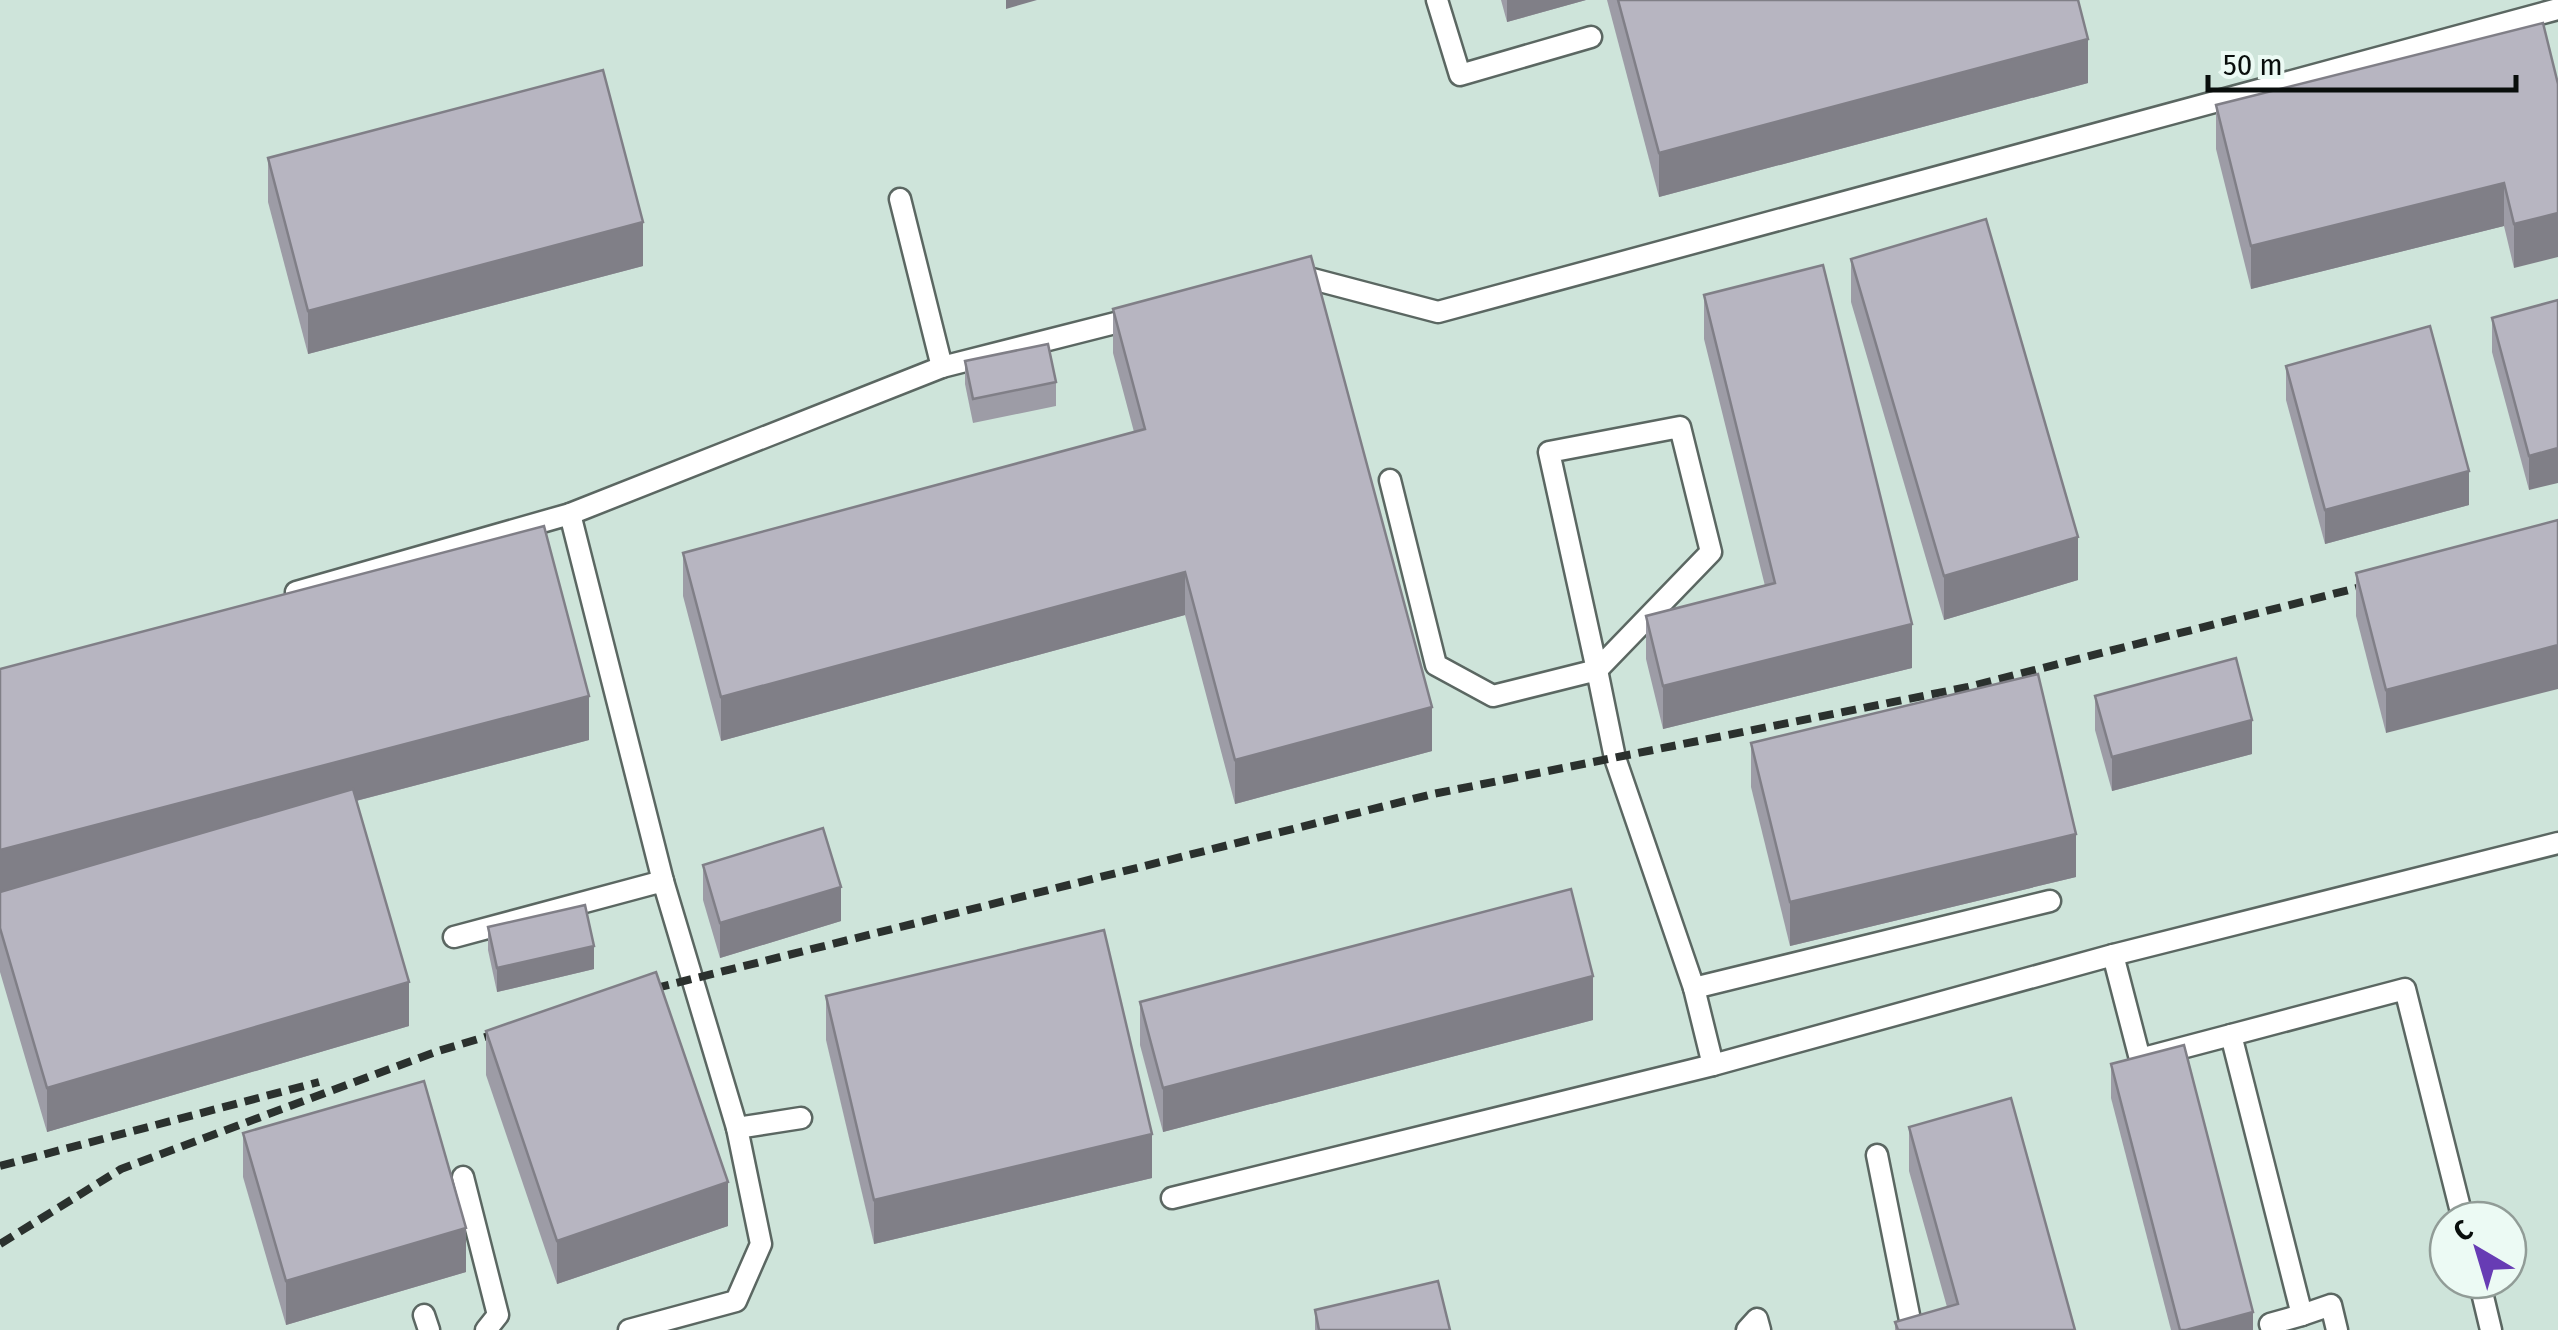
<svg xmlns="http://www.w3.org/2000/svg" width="2558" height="1330" font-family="'Fira Sans Condensed',sans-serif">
  <rect width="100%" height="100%" fill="#dfede6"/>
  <path fill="#cee4da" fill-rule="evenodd" d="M0 0H2558V1330H0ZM2448 1220H2508V1280H2448Z"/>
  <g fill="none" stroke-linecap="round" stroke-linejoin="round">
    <g stroke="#5b6762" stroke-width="25">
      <g id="lane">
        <polyline points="1437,0 1460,75 1591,37"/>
        <polyline points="1293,278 1301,276 1438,312 2558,9"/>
        <polyline points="942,367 1139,317"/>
        <polygon points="1680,427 1711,552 1597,670 1549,452"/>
        <polyline points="1390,480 1436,665 1493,696 1597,670 1615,758 1694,988"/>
        <polyline points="570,514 942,367 900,199"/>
        <polyline points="296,592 570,514 663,881"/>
        <polyline points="454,937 663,881 737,1128"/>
        <polyline points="2113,955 2558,843"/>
        <polyline points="1713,1065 1694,988 2050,901"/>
        <polyline points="1877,1155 1912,1330"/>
        <polyline points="463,1177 498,1315 486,1330"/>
        <polyline points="1172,1198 1713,1065 2113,955 2140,1059 2231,1035"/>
        <polyline points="2479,1280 2491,1330"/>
        <polyline points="424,1315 429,1330"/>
        <polyline points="629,1330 736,1301 761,1244 737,1128 801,1118"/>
        <polyline points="1747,1330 1757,1319 1760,1330"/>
        <polyline points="2272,1330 2270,1324 2302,1315"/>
        <polyline points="2337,1330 2331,1305 2302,1315 2231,1035 2405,989 2463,1220"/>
      </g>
    </g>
    <use href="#lane" stroke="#fff" stroke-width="20"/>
    <g stroke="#2b312e" stroke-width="8" stroke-dasharray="15 8" stroke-linecap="butt">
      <polyline points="632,994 1433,794 1968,687 2384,581"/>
      <polyline points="0,1166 319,1082"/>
      <polyline points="0,1244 121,1169 438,1051 512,1029"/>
    </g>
  </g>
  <g fill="#9d9ca6">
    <polygon points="1501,0 1586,0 1507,22"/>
    <polygon points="1607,0 2078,0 2088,83 1659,197"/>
    <polygon points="2543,23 2514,268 2504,226 2251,289 2216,149 2216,105"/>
    <polygon points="268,158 643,266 308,354 268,202"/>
    <polygon points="1851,259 2078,580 1944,620 1851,302"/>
    <polygon points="1704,295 1912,668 1663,729 1646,659 1646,616 1765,586 1704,339"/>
    <polygon points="2558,300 2529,490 2492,352 2492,318"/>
    <polygon points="1113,309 1432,751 1235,804 1185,615 721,741 683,596 683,553 1134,432 1113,353"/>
    <polygon points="965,361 1056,382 1056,406 973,423 965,384"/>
    <polygon points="2286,366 2469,505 2325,544 2286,400"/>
    <polygon points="2558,520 2386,733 2356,616 2356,573"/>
    <polygon points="0,669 589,740 356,801 409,1026 47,1132 0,972"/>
    <polygon points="2095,696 2252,754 2112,791 2095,730"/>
    <polygon points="1751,743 2076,877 1790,946 1751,787"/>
    <polygon points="703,865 841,921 720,958 703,900"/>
    <polygon points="488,927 594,969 497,992 488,950"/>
    <polygon points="826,996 1152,1178 874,1244 826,1040"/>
    <polygon points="1140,1002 1593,1020 1163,1132 1140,1045"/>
    <polygon points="486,1031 728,1226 557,1284 486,1075"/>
    <polygon points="2111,1064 2253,1330 2171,1330 2111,1098"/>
    <polygon points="1909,1127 2075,1330 1895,1330 1895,1322 1947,1307 1909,1171"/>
    <polygon points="243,1133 466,1272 286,1325 243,1177"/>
    <polygon points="1315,1310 1450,1330 1315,1330"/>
  </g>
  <g fill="#807f87">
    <polygon points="1006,0 1037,0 1006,9"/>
    <polygon points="1507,0 1586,0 1507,22"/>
    <polygon points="2088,39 2088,83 1659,197 1659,153"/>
    <polygon points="2504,183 2504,226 2251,289 2251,246"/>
    <polygon points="2558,213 2558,257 2514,268 2514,224"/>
    <polygon points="643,222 643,266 308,354 308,311"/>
    <polygon points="2558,448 2558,483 2529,490 2529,456"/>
    <polygon points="2469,471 2469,505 2325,544 2325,510"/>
    <polygon points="2078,537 2078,580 1944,620 1944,576"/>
    <polygon points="1185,572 1185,615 721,741 721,697"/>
    <polygon points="1912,624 1912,668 1663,729 1663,686"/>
    <polygon points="2558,645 2558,689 2386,733 2386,690"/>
    <polygon points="589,696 589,740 0,894 0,850"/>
    <polygon points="1432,707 1432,751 1235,804 1235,760"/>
    <polygon points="2252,720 2252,754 2112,791 2112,757"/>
    <polygon points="2076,834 2076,877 1790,946 1790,902"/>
    <polygon points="841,887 841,921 720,958 720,923"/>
    <polygon points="594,946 594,969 497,992 497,968"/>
    <polygon points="1593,976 1593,1020 1163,1132 1163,1088"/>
    <polygon points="409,982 409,1026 47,1132 47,1088"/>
    <polygon points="1152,1134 1152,1178 874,1244 874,1200"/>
    <polygon points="728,1182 728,1226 557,1284 557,1241"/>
    <polygon points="466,1228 466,1272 286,1325 286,1281"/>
    <polygon points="2253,1312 2253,1330 2186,1330"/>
  </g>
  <g fill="#b7b5c1" stroke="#807f87" stroke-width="2.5">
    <polygon points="1618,0 2078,0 2088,39 1659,153"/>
    <polygon points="2543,23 2558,84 2558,213 2514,224 2504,183 2251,246 2216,105"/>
    <polygon points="603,70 643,222 308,311 268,158"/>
    <polygon points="1986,219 2078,537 1944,576 1851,259"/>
    <polygon points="1311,256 1432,707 1235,760 1185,572 721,697 683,553 1145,429 1113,309"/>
    <polygon points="1823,265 1912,624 1663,686 1646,616 1775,583 1704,295"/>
    <polygon points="2558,300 2558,448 2529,456 2492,318"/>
    <polygon points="2430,326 2469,471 2325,510 2286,366"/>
    <polygon points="1048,344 1056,382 973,399 965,361"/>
    <polygon points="2558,520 2558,645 2386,690 2356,573"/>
    <polygon points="544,526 589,696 0,850 0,669"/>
    <polygon points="2236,658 2252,720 2112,757 2095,696"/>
    <polygon points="2038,674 2076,834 1790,902 1751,743"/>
    <polygon points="353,789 409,982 47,1088 0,928 0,892"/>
    <polygon points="823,828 841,887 720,923 703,865"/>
    <polygon points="1571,889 1593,976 1163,1088 1140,1002"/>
    <polygon points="585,905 594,946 497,968 488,927"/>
    <polygon points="1104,930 1152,1134 874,1200 826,996"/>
    <polygon points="656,972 728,1182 557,1241 486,1031"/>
    <polygon points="2184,1045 2253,1312 2186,1330 2180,1330 2111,1064"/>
    <polygon points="424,1081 466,1228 286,1281 243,1133"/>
    <polygon points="2011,1098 2075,1330 1898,1330 1895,1322 1958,1304 1909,1127"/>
    <polygon points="1438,1281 1450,1330 1319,1330 1315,1310"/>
  </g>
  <g transform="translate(2478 1250) rotate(322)"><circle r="48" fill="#ecfaf4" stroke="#919c97" stroke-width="2.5"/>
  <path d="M0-8L18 38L0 25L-18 38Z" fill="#673cb4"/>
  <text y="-15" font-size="28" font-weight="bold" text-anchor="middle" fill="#090e0c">С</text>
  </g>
  <path d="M2208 75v15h308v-15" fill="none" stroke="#090e0c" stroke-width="5"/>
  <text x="2223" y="75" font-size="30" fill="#090e0c" stroke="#ecfaf4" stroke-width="8" paint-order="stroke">50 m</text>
</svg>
